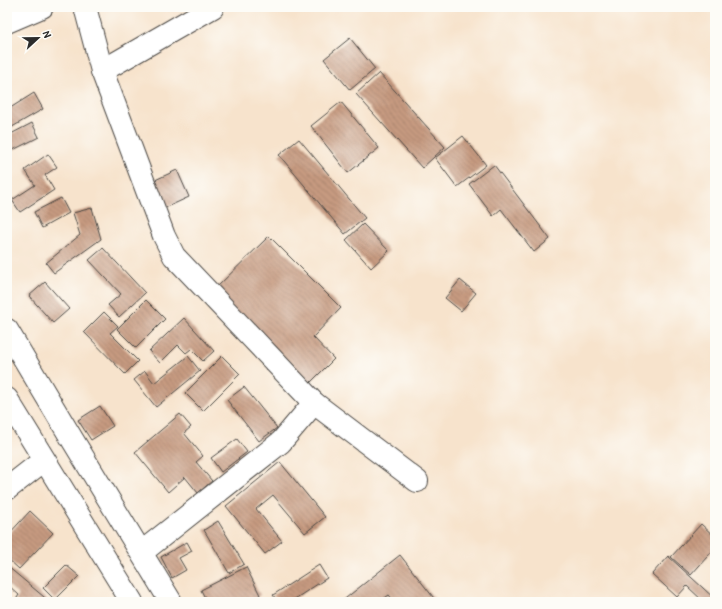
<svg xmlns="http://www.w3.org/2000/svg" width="722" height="609" font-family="'Patrick Hand',sans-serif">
  <defs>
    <pattern id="building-back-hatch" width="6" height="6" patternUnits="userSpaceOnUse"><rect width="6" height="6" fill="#c69a80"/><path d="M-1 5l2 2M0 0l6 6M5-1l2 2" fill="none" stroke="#a17e69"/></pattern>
  </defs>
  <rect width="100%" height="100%" fill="#fdfcf7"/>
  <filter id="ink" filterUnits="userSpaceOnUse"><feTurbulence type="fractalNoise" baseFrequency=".025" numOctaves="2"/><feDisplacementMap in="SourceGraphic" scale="8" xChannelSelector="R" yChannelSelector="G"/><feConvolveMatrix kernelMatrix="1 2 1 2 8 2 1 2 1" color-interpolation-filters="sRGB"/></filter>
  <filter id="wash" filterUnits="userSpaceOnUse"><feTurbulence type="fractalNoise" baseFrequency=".012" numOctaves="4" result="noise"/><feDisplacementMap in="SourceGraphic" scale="16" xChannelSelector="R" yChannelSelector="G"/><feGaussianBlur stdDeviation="0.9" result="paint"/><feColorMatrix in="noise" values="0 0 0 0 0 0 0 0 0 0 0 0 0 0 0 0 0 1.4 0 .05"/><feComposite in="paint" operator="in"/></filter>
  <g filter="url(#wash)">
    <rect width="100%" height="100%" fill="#f7e3cc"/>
    <g id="blocks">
      <g fill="url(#building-back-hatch)">
        <polygon points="350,38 375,69 350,90 324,59"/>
        <polygon points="379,73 445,147 422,168 356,94"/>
        <polygon points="34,93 43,109 7,130 7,110"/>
        <polygon points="341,102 379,148 348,173 311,126"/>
        <polygon points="32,123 39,137 7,153 7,136"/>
        <polygon points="463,136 486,165 457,187 435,158"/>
        <polygon points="299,139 365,218 345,234 279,155"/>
        <polygon points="48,154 57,167 45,175 54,190 20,212 12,200 35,185 25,170"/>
        <polygon points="494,165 550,239 534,252 501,209 493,216 469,184"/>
        <polygon points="177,170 189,197 165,208 153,181"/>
        <polygon points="61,198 69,213 42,228 34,212"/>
        <polygon points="92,208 101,239 54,273 46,263 80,235 73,213"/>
        <polygon points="363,224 389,251 371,268 346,240"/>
        <polygon points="269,236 341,308 313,337 334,359 308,385 214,290"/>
        <polygon points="103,248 145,293 119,317 108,305 121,294 89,260"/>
        <polygon points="460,280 476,293 461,311 445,298"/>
        <polygon points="45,282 69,309 53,323 29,296"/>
        <polygon points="146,300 165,319 136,348 117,329"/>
        <polygon points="104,312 118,326 110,333 138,361 125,374 84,332"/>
        <polygon points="184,318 214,351 203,361 191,349 186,353 178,345 160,363 149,351"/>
        <polygon points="188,356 200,371 156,407 134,380 145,371 154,383"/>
        <polygon points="222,356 240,374 203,411 185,393"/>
        <polygon points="244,387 277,428 259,441 227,400"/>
        <polygon points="100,406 113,426 91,440 78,420"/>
        <polygon points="180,414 191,427 184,433 203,456 196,462 212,481 198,493 185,477 168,492 135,452"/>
        <polygon points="237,439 247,452 221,472 211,458"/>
        <polygon points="280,462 325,517 305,533 273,495 256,509 282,541 265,554 226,506"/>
        <polygon points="30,511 53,533 19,569 7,558 7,536"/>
        <polygon points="218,521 244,564 229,573 204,530"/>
        <polygon points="701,524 715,537 715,548 691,575 671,557"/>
        <polygon points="187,542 192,551 179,558 186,570 172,578 161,557"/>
        <polygon points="400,555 437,602 395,602 389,595 379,602 341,602"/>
        <polygon points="668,556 715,599 715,602 704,602 687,586 677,597 652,574"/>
        <polygon points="66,565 79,576 55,600 43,588"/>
        <polygon points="319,565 327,578 290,602 278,602 273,595"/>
        <polygon points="7,566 50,602 14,602 19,595 7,584"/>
        <polygon points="246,567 260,595 250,602 207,602 201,590"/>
      </g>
    </g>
  </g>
  <g filter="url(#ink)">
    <use href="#blocks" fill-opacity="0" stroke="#4a4743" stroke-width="1"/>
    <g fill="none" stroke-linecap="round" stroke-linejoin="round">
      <g stroke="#4a4743" stroke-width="24">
        <g id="street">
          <polyline points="85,7 102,71 164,236 174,256 314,403 417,481"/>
          <polyline points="7,22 42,7"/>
          <polyline points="102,71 213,7"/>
          <polyline points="7,489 44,460"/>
          <polyline points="142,552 281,442 314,403"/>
        </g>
      </g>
      <g stroke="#4a4743" stroke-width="24">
        <g id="secondary">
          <polyline points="7,330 72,439 171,602"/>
          <polyline points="7,399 132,602"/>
        </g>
      </g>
      <use href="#street" stroke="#fff" stroke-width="22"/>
      <use href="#secondary" stroke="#fff" stroke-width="22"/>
    </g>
  </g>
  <rect width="722" height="609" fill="none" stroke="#fdfcf7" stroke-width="24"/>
  <g transform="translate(38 38) rotate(68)" stroke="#fdfcf7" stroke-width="3" paint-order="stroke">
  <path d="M0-3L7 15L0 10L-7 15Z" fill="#2b2b2b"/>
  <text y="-6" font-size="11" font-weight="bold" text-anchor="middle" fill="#2b2b2b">N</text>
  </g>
</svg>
